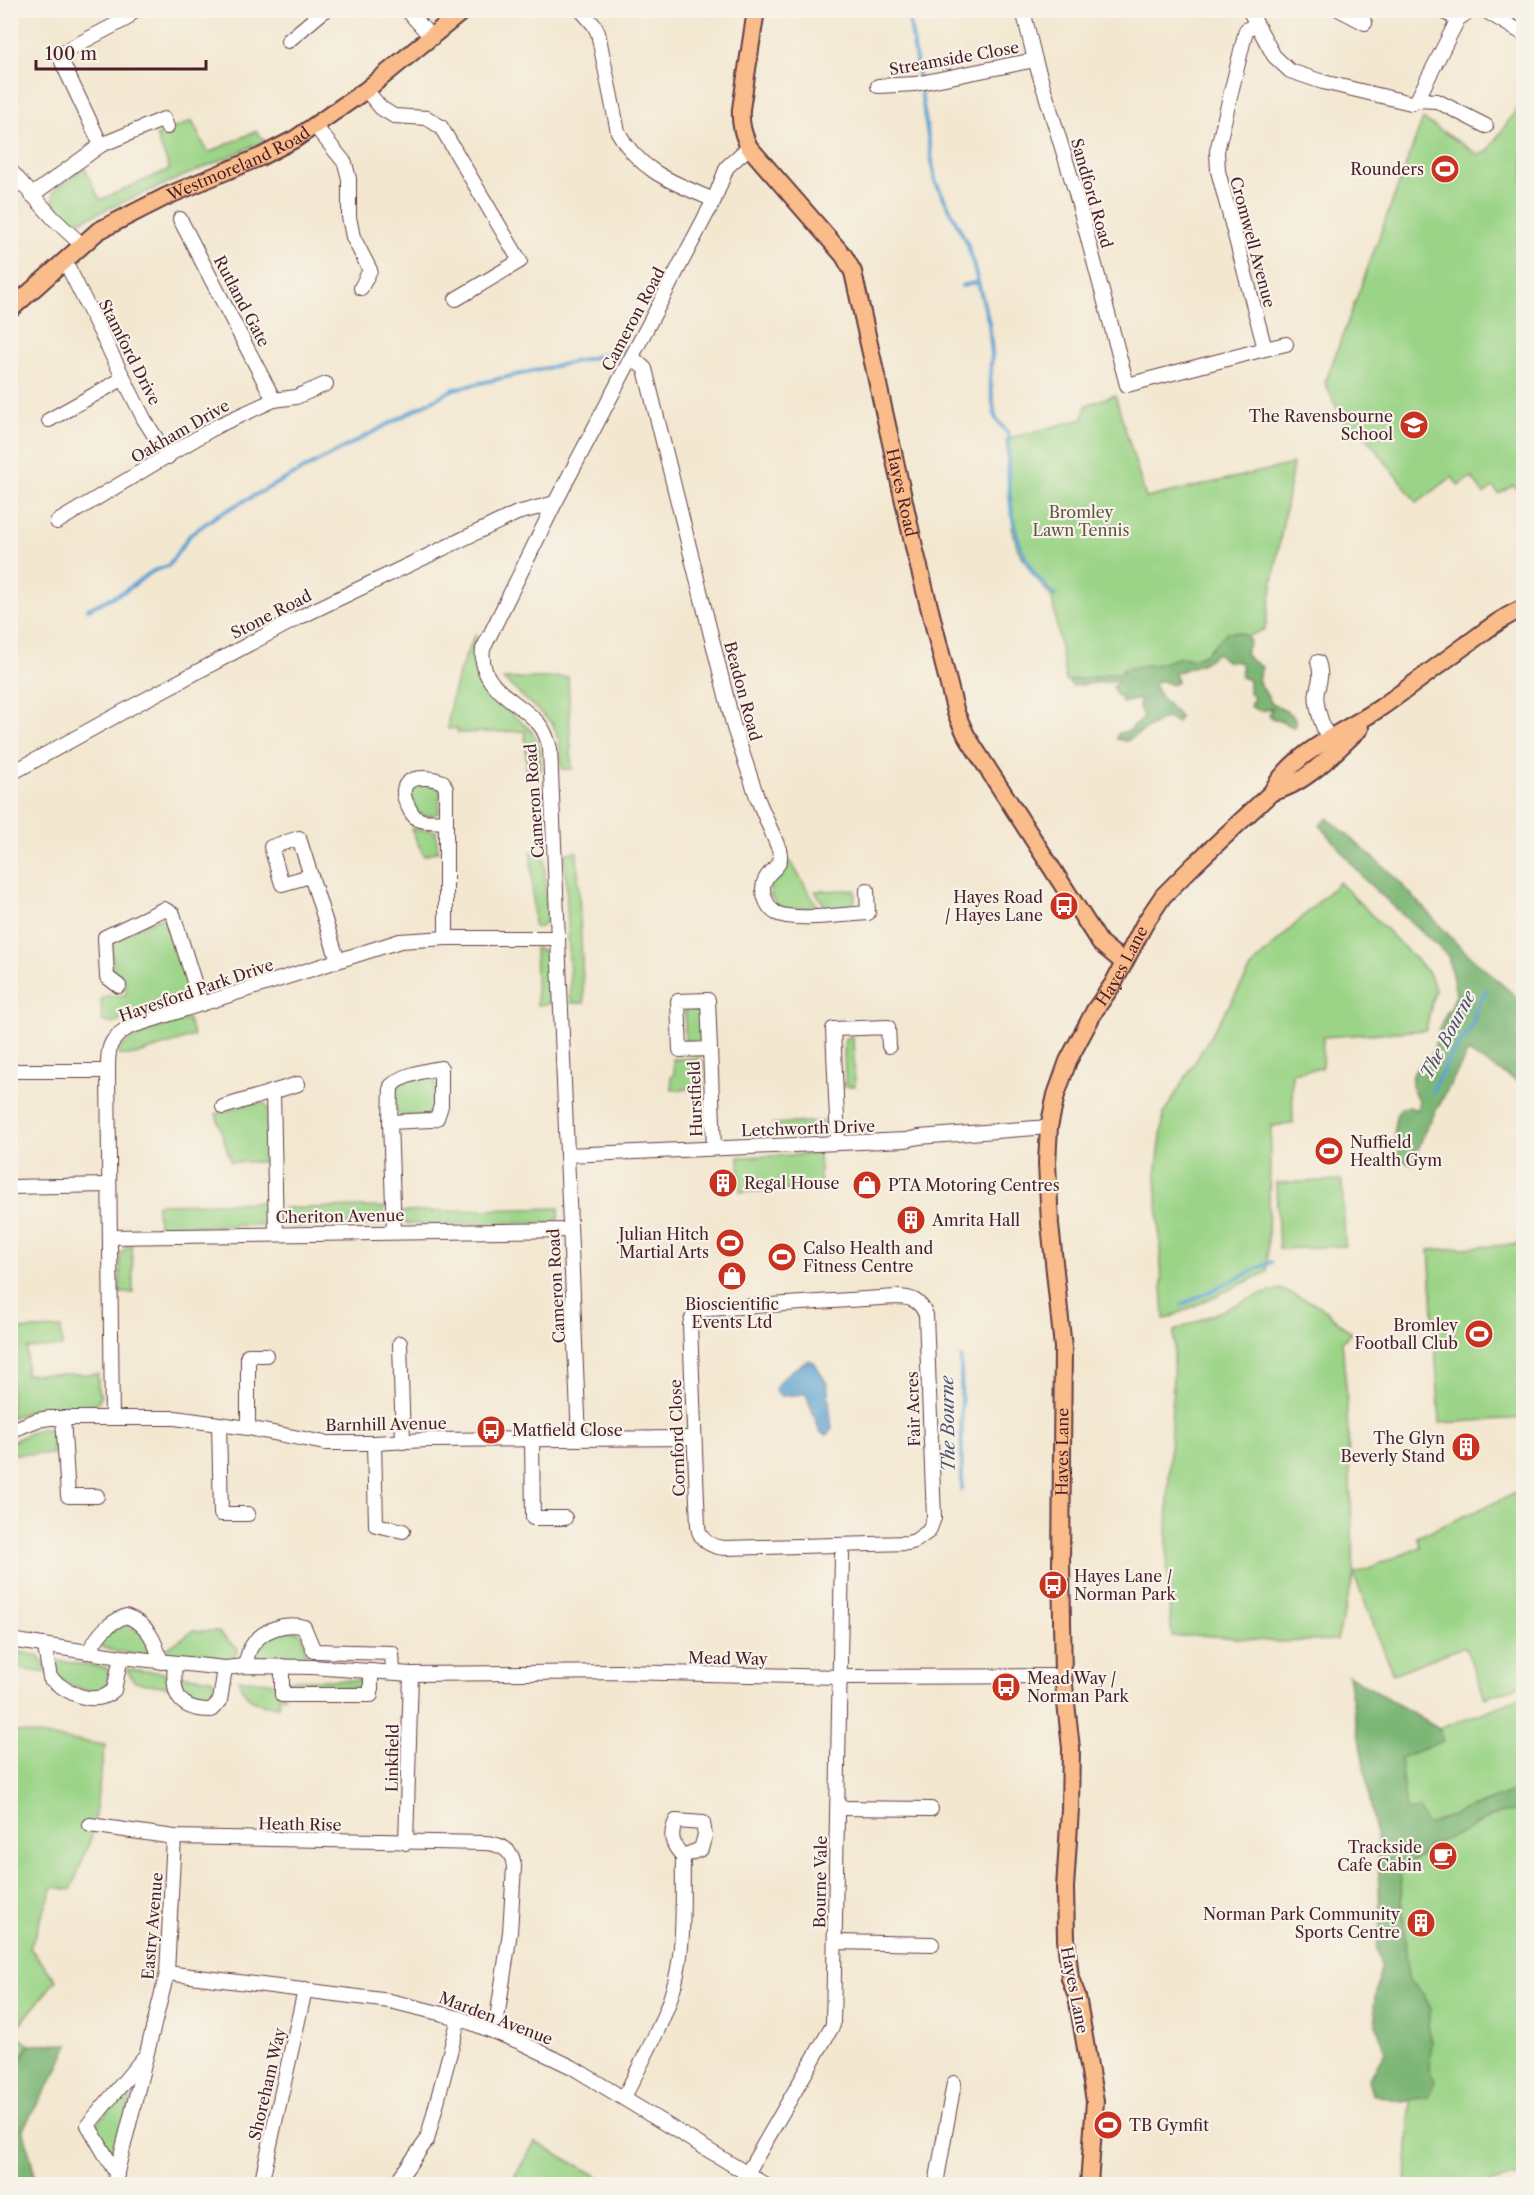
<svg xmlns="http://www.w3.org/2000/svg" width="1534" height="2195" font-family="'Libre Caslon Text',serif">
  <rect width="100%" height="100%" fill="#f7f3e8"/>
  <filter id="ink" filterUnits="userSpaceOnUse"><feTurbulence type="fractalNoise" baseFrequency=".0167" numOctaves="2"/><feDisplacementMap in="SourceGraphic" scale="12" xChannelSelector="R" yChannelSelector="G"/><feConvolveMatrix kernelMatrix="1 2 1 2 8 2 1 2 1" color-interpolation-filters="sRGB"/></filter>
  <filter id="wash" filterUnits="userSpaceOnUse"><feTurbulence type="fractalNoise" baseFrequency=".008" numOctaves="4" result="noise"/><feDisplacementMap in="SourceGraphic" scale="24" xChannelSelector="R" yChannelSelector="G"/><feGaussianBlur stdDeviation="1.35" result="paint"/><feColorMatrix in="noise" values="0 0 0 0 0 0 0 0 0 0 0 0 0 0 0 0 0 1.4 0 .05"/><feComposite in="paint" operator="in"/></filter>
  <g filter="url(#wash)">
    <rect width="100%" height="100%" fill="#f3e7d0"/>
    <g fill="#9bd487" stroke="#727a59" stroke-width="1.5">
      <polygon points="1523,100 1523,496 1513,485 1499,494 1493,487 1484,494 1471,477 1459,486 1452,477 1417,503 1357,425 1348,432 1325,383 1423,119 1479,155 1488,151"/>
      <path d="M192 121 208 153 256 131 265 141 82 220C69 222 61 213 53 203L54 191 84 167 100 200 170 169 156 136Z"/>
      <polygon points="1115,395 1146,498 1293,464 1265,629 1182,664 1122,671 1123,674 1066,681 1052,598 1032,573 1018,550 1012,528 1013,527 1006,439 1083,419 1086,405"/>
      <path d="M476 634C464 683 486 692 520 721 527 727 535 733 538 742 541 751 540 761 541 770H527L525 731 458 733 457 728 448 729C448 699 462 660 476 634Z"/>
      <polygon points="568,677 572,769 562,769 559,741 553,724 503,679"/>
      <path d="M416 783 433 784 440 788 439 812C433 818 426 815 418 814L409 796 411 786Z"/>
      <polygon points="411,829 436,831 438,851 424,856"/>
      <polygon points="531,852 544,852 547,916 546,921 541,927 534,927"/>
      <polygon points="577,852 584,1003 571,1003 565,853"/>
      <polygon points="785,860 791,862 818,908 785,909 775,903 770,893 771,883 781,872"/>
      <polygon points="1339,882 1429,973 1435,989 1426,1030 1323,1037 1322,1068 1292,1073 1293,1124 1271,1126 1267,1272 1164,1320 1156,1175 1164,1113 1254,964"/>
      <path d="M855 890C857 912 844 908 827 909L815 891Z"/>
      <polygon points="161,917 167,918 171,924 192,992 188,998 126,1017 114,1024 102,1021 101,1000 105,996 126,995 125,977 116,974 112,971 112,940"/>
      <polygon points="535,948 542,950 547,955 550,1004 537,1005"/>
      <polygon points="698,1005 702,1010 703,1038 699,1043 692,1044 685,1040 685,1009 687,1007"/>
      <path d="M188 1019 194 1036 135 1055H118C122 1034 169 1025 188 1019Z"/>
      <polygon points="853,1036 855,1086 845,1086 844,1043 846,1038"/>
      <polygon points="698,1058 703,1062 704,1088 672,1090 671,1076 674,1075 673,1059"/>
      <path d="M429 1076 434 1078 436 1085 434 1112C427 1116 401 1120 396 1110 394 1104 396 1095 396 1089L400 1084Z"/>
      <polygon points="256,1102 264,1103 269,1110 266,1162 231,1162 216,1114"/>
      <polygon points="831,1121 829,1129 822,1134 773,1136 773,1124"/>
      <polygon points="819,1154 821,1189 740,1192 739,1157"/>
      <polygon points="1342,1180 1345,1246 1279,1249 1276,1183"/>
      <polygon points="267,1202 267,1218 259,1225 158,1227 157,1204"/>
      <polygon points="384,1207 383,1221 378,1225 291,1226 286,1224 284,1219 283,1208"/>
      <polygon points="559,1208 559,1218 552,1223 409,1224 402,1221 400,1212"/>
      <polygon points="1523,1244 1523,1418 1440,1423 1429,1250"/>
      <polygon points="132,1245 133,1293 120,1293 120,1255 127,1246"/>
      <path d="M1280 1289 1320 1306 1351 1333 1342 1342 1346 1388 1354 1574 1421 1547 1417 1537 1521 1491 1523 1496V1685L1485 1698 1465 1646 1393 1674 1354 1575 1337 1640 1279 1642 1201 1635 1172 1637C1160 1535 1174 1433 1174 1331L1259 1295Z"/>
      <path d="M61 1328 62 1347 27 1348 26 1374H98V1391L101 1395C99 1402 97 1404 89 1407L32 1409 11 1418V1330Z"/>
      <polygon points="39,1429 48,1429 55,1432 56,1454 11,1454 11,1442"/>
      <path d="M125 1624C138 1630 153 1639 148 1656L113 1651 101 1647 102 1637 112 1629Z"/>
      <polygon points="193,1631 217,1631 238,1649 234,1658 228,1661 173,1657 168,1654 168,1648"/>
      <path d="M281 1631H296L303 1635 306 1652 304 1663 253 1662C254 1641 265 1640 281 1631Z"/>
      <polygon points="11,1650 38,1656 50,1673 11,1668"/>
      <path d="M58 1661 107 1668C110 1677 108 1683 103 1691 85 1694 69 1684 53 1675L52 1667Z"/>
      <polygon points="126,1669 164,1673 175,1688 135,1682"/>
      <path d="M180 1675 212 1679 215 1686 214 1698C204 1705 190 1700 180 1694Z"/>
      <path d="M238 1679 270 1682 285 1696H279V1706C257 1705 245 1701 238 1679Z"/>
      <polygon points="288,1680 361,1680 360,1688 289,1688"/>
      <polygon points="1523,1697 1523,2175 1488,2184 1406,2184 1411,2091 1392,1747"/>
      <polygon points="11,1731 105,1745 92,1835 71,1890 53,1887 30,1948 56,1980 14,2032 29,2045 11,2078"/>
      <polygon points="136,2076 116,2161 96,2125"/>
      <polygon points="535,2142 612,2184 510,2184"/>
    </g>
    <g fill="#7cb674" stroke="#636a50" stroke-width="1.5">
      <path d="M1227 632C1238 632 1245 631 1250 642L1245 653 1249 659 1262 667 1258 680 1272 704 1286 711 1294 717 1296 723 1294 727 1272 718 1269 715 1272 708C1263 712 1258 711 1250 706L1254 697 1249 692V680L1241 677 1242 667 1240 662 1226 661 1217 653 1203 663 1175 673 1177 682 1172 685 1161 680 1153 684 1161 697 1180 717 1177 722 1165 718 1126 741 1117 739V736L1119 733 1131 730 1133 726 1144 718 1139 708 1140 699 1122 703 1121 697 1116 695 1113 687 1120 680 1072 686 1069 683 1071 680 1099 677 1105 674H1123L1122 670 1145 665H1155L1181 657 1194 659 1205 654Z"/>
      <path d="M1328 818 1392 874 1459 946 1523 1003V1085L1468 1052 1424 1133 1414 1163H1406L1399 1158C1396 1143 1390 1119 1401 1108L1409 1107 1417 1110 1419 1099C1405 1087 1413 1063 1430 1059L1438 1036 1439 1029 1447 1012 1451 1008 1456 994 1448 956 1366 881 1320 825Z"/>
      <polygon points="1348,1675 1439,1729 1443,1741 1400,1758 1406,1811 1419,1809 1426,1825 1523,1788 1523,1809 1491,1816 1469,1830 1428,1846 1422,1855 1400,1868 1408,1979 1423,1994 1431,2009 1428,2026 1432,2042 1429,2069 1435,2081 1428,2097 1401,2101 1372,2094 1368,2080 1385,2053 1376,2022 1374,2004 1381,1967 1377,1950 1380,1922 1378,1846"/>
      <polygon points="69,2044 57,2071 23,2128 37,2184 11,2184 11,2078 29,2045"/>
    </g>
    <path fill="#5aa1d0" stroke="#52607e" stroke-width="1.5" d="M809 1360 815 1363 827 1384 832 1429 827 1435 820 1432 806 1394 781 1396 775 1391C778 1377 797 1367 809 1360Z"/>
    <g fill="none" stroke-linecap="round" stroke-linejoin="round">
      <g stroke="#5aa1d0" stroke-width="4">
        <path d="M908 10 935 181 968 245 989 323 992 354 990 380 995 417 1009 435C1006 476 1009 532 1031 568 1037 579 1047 588 1055 596"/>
        <polyline points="962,286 978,282"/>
        <polyline points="88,609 125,591 153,571 168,566 190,535 216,516 454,389 626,350"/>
        <path d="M1432 1093C1440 1071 1454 1051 1468 1033 1475 1024 1474 1012 1479 1002 1482 997 1485 996 1487 990"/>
        <polyline points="1182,1305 1271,1262"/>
        <polyline points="961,1358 962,1490"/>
      </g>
    </g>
  </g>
  <g filter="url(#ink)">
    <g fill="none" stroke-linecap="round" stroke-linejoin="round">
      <g stroke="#633d44" stroke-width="16">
        <g id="minor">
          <polyline points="407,10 432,38"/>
          <path d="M581 10 594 25 598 33 618 132C640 172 674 183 714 200"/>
          <polyline points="1023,10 1035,60 1075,190 1127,385 1265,349 1218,171 1217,151 1246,30 1256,24"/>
          <polyline points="1249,10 1274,56 1290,71 1323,82 1411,103 1417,100 1458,19 1471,10"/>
          <polyline points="1340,10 1365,23"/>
          <polyline points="1440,10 1458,19"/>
          <polyline points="1484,10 1524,34"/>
          <polyline points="288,41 325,10"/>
          <polyline points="878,86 915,84 1035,60"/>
          <polyline points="366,90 381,108 394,116 427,118 441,127 520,261 456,299"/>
          <polyline points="1417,100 1437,101 1486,126"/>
          <polyline points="315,126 345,163 349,179 349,217 353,237 370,270 361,288"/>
          <polyline points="101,145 62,62 63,55 67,50 126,19 134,10"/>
          <polyline points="10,170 54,219 82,245"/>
          <polyline points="32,195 101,145 164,119 167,127"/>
          <polyline points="180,219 274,400"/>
          <polyline points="65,261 144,419 168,457"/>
          <polyline points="1265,349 1286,344"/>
          <path d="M632 357 645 369 734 728 758 800 779 849C784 868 771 867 765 880 762 886 763 893 765 898 767 904 771 910 776 913 794 922 847 914 868 913L867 890"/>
          <polyline points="49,420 124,378"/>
          <polyline points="57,522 217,426 274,400 296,397 326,384"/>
          <path d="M1318 662C1322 674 1320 680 1317 691 1314 703 1323 729 1329 739"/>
          <polyline points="10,774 137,704 296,619 517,513 555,503"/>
          <polyline points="310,876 282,884 271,847 299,838 338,961"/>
          <path d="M446 938V789L443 782C424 774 394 776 407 804 410 810 412 816 418 819 425 823 438 821 446 821"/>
          <polyline points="119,986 107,977 105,937 164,909 173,914 201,1004"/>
          <polyline points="710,1049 708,1000 678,1001 680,1050 710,1049 714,1148"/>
          <polyline points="10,1071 108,1071"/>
          <polyline points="273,1092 276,1234"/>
          <polyline points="223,1107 298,1084"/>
          <path d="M390 1122 391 1086C404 1074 424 1071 441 1068V1106L437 1118 431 1120 390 1122 394 1232"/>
          <polyline points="838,1142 833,1029 888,1027 889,1046"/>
          <polyline points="567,1155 906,1140 919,1137 1049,1127"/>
          <polyline points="10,1187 109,1185"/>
          <polyline points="110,1237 570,1230"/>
          <path d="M896 1297C911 1297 920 1300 926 1315L934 1518 929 1531 915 1541 908 1543 725 1548C711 1547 699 1540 698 1526L690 1325C692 1314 697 1310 708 1309Z"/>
          <polyline points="400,1343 403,1442"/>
          <polyline points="63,1418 68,1496 97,1496"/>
          <path d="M112 1418 108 1071C108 1048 108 1040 129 1027L400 941 446 938H558"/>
          <polyline points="219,1424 221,1514 248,1514"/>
          <polyline points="248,1428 248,1355 266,1355"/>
          <polyline points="10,1431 37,1420 50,1418 175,1418 248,1428 325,1443 374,1443 426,1440 693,1438"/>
          <path d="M579 1439 550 749C548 740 545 731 539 724 518 699 478 690 483 649L555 503 714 200 727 167 749 147"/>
          <polyline points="532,1440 533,1518 565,1518"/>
          <polyline points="374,1443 376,1525 403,1531"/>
          <polyline points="10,1640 121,1657 225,1668 244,1666 312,1667 411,1674 621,1672 839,1677 1063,1676"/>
          <path d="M45 1647 50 1678C68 1693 94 1708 114 1690L121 1657"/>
          <path d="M88 1652C99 1634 106 1624 126 1616 148 1624 155 1640 161 1662"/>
          <path d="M175 1663C172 1692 176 1710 211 1710L220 1701 225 1668"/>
          <path d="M244 1666C247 1660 248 1652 251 1647 262 1629 285 1622 304 1627L314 1651 392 1653 393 1672"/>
          <polyline points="282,1666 282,1695 371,1695 371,1671"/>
          <polyline points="838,1808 931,1809"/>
          <path d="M90 1825 174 1837 485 1843C501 1844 513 1850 514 1867L510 1932 495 2032"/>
          <polyline points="406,1843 411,1674"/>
          <polyline points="835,1942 932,1944"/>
          <polyline points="167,1973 390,2001 459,2018 520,2042 572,2067 764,2184"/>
          <path d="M624 2098C640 2064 661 2029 672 1993 686 1950 682 1901 683 1856 672 1845 669 1836 676 1821L703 1823 705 1835 701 1849 683 1856"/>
          <polyline points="117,2175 88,2125 145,2056"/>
          <polyline points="114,2184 167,1973 174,1837"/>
          <polyline points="261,2184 305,1990"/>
          <polyline points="395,2184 427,2140 459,2018"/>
          <polyline points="741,2184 833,2025 842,1555"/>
          <polyline points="936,2184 954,2083"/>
        </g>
      </g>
      <g stroke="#633d44" stroke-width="20">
        <g id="major">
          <path id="s1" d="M756 10 741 109C740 124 743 134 749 147L844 256 853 272 915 551 956 713 966 735 1100 943 1123 962"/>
          <path id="s2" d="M10 310 98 231 167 196 260 157 295 139 366 90 464 10"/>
          <path d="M1272 792C1305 785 1336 751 1360 728"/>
          <path id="s3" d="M1089 2184 1095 2101 1077 1996 1070 1978 1066 1939 1065 1888 1070 1809 1071 1748 1063 1676 1061 1564 1063 1348 1050 1224 1047 1163 1049 1127 1056 1095 1068 1061 1095 1010 1113 984 1145 923 1163 896 1195 864 1272 792C1292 752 1345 732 1380 708 1409 688 1437 666 1466 645 1484 632 1502 617 1524 608"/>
        </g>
      </g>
      <use href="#minor" stroke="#fff" stroke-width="14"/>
      <use href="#major" stroke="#f9bc8a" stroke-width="16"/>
    </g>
  </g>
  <defs>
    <g id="stadium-disc" transform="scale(1.5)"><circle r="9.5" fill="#c8321e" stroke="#f7f3e8"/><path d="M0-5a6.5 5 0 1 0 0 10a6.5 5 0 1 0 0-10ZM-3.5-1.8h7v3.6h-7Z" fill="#fff"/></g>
    <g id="school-disc" transform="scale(1.5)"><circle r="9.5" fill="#c8321e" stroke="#f7f3e8"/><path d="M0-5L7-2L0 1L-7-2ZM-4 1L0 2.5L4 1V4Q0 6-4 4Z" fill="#fff"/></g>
    <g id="bus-disc" transform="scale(1.5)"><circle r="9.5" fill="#c8321e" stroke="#f7f3e8"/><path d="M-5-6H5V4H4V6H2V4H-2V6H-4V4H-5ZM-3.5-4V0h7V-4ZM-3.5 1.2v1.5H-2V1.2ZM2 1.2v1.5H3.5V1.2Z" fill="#fff"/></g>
    <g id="building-disc" transform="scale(1.5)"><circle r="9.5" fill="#c8321e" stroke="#f7f3e8"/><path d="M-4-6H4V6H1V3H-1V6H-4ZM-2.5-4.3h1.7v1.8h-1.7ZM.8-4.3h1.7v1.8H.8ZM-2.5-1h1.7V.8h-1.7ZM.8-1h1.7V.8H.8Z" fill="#fff"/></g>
    <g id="shop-disc" transform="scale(1.5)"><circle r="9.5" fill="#c8321e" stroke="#f7f3e8"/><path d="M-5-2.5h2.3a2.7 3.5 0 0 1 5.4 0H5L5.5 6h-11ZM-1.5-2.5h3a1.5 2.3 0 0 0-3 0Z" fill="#fff"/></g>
    <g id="cafe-disc" transform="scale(1.5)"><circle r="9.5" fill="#c8321e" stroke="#f7f3e8"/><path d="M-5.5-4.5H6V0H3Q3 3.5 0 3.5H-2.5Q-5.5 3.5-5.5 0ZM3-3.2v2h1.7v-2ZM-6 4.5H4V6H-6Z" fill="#fff"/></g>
  </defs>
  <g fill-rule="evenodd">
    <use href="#stadium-disc" x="1445" y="169"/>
    <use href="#school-disc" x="1414" y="425"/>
    <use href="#bus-disc" x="1064" y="906"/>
    <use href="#stadium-disc" x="1329" y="1151"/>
    <use href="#building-disc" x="723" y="1183"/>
    <use href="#shop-disc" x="867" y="1185"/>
    <use href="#building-disc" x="911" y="1220"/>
    <use href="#stadium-disc" x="730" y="1243"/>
    <use href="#stadium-disc" x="782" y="1257"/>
    <use href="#shop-disc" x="732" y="1276"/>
    <use href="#stadium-disc" x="1479" y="1334"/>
    <use href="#bus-disc" x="491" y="1430"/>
    <use href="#building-disc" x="1466" y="1447"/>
    <use href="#bus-disc" x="1053" y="1585"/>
    <use href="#bus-disc" x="1006" y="1687"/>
    <use href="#cafe-disc" x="1443" y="1856"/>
    <use href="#building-disc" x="1421" y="1923"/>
    <use href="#stadium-disc" x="1108" y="2125"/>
  </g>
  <g text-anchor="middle" stroke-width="4.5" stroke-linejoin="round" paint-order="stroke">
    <g font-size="16" fill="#4a1f2b" stroke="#f7f3e8">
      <text transform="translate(954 58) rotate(-10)" y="6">Streamside Close</text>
      <text dy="6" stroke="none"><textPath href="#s2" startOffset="274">Westmoreland Road</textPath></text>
      <text transform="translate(1092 193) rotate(74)" y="6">Sandford Road</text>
      <text transform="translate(1253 242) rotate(75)" y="6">Cromwell Avenue</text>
      <text transform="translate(242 301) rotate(62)" y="6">Rutland Gate</text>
      <text transform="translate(633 319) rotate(-62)" y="6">Cameron Road</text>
      <text transform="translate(130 352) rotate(63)" y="6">Stamford Drive</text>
      <text transform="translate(180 431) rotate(-30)" y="6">Oakham Drive</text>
      <text dy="6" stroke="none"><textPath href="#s1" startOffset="528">Hayes Road</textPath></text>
      <text transform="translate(271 614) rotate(-27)" y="6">Stone Road</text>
      <text transform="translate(743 691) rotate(75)" y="6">Beadon Road</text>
      <text transform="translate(534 801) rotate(-94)" y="6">Cameron Road</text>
      <text dy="6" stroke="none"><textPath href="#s3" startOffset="1240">Hayes Lane</textPath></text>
      <text transform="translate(196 990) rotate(-19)" y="6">Hayesford Park Drive</text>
      <text transform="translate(695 1099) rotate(-92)" y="6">Hurstfield</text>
      <text transform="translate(808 1128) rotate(-2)" y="6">Letchworth Drive</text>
      <text transform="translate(340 1216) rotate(-1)" y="6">Cheriton Avenue</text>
      <text transform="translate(556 1286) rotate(-93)" y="6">Cameron Road</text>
      <text transform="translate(913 1409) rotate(-92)" y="6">Fair Acres</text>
      <text transform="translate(386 1424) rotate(-1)" y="6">Barnhill Avenue</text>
      <text transform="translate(677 1438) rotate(-92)" y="6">Cornford Close</text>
      <text dy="6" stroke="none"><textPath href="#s3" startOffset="736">Hayes Lane</textPath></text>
      <text transform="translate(728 1658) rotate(1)" y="6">Mead Way</text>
      <text transform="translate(392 1758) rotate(-89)" y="6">Linkfield</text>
      <text transform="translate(300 1824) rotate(1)" y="6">Heath Rise</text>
      <text transform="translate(820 1882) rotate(-89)" y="6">Bourne Vale</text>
      <text transform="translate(152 1926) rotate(-85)" y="6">Eastry Avenue</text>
      <text transform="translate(1075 1990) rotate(79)" y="6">Hayes Lane</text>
      <text transform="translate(496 2018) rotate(21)" y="6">Marden Avenue</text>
      <text transform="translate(267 2084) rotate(-77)" y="6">Shoreham Way</text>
    </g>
    <g font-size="16" fill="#4a1f2b" stroke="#f7f3e8" text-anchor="start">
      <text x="1424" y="175" text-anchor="end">Rounders</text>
      <text x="1393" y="422" text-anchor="end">The Ravensbourne<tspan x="1393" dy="18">School</tspan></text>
      <text x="1043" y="903" text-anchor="end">Hayes Road<tspan x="1043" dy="18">/ Hayes Lane</tspan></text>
      <text x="1350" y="1148">Nuffield<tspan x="1350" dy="18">Health Gym</tspan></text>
      <text x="744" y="1189">Regal House</text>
      <text x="888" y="1191">PTA Motoring Centres</text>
      <text x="932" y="1226">Amrita Hall</text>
      <text x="709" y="1240" text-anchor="end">Julian Hitch<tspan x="709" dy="18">Martial Arts</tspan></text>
      <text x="803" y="1254">Calso Health and<tspan x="803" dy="18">Fitness Centre</tspan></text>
      <text x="732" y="1310" text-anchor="middle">Bioscientific<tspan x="732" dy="18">Events Ltd</tspan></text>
      <text x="1458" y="1331" text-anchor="end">Bromley<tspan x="1458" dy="18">Football Club</tspan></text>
      <text x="512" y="1436">Matfield Close</text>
      <text x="1445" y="1444" text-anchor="end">The Glyn<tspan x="1445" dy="18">Beverly Stand</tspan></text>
      <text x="1074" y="1582">Hayes Lane /<tspan x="1074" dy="18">Norman Park</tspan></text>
      <text x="1027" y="1684">Mead Way /<tspan x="1027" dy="18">Norman Park</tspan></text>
      <text x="1422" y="1853" text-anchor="end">Trackside<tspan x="1422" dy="18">Cafe Cabin</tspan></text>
      <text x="1400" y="1920" text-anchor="end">Norman Park Community<tspan x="1400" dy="18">Sports Centre</tspan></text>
      <text x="1129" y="2131">TB Gymfit</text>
    </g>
    <g font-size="16" fill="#625547" stroke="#f7f3e8">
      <text x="1081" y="518">Bromley<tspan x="1081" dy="18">Lawn Tennis</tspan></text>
    </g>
    <g font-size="18" font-style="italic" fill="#50536d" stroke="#f7f3e8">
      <text transform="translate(1448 1035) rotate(-62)" y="6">The Bourne</text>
      <text transform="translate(948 1424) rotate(-91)" y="6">The Bourne</text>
    </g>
  </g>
  <rect width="1534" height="2195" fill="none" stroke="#f7f3e8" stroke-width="36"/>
  <path d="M36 60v9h170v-9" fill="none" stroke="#4a1f2b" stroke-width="3"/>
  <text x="45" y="60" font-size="18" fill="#4a1f2b" stroke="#f7f3e8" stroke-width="4.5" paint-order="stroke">100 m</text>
</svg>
